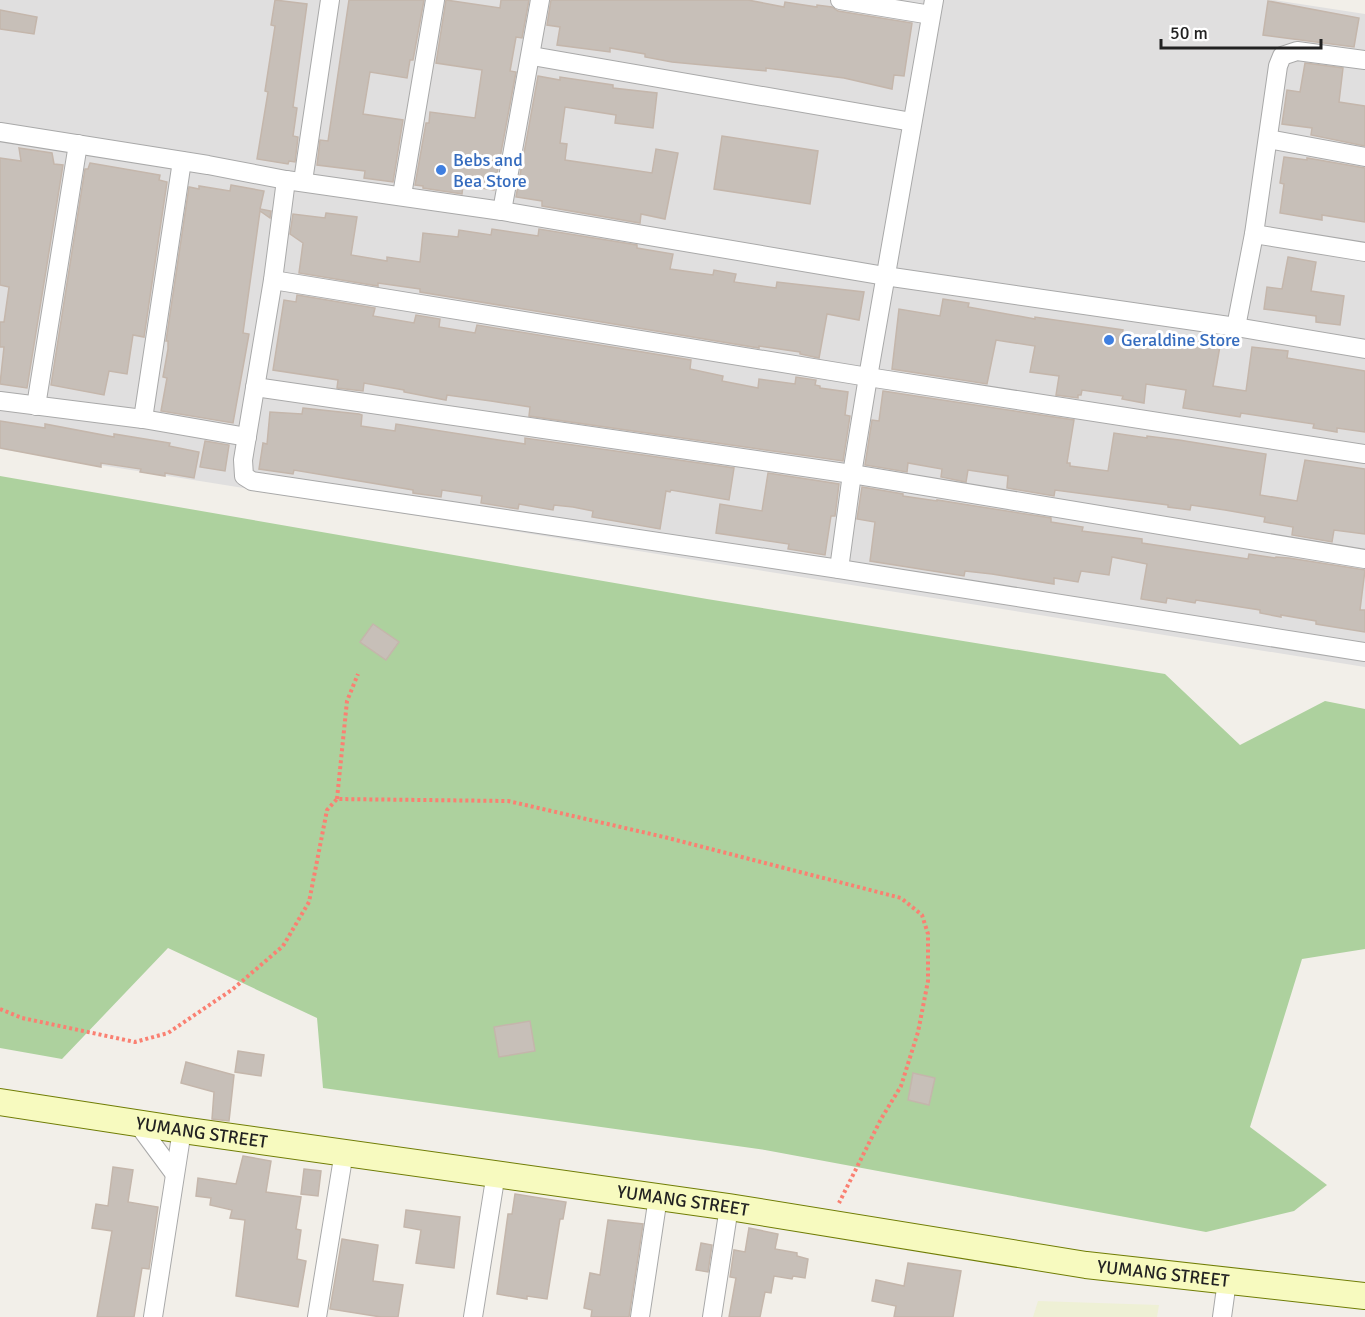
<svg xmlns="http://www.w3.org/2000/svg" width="1365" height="1317" font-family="Signika,sans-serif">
  <rect width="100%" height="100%" fill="#f2efe9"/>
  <polygon fill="#e0dfdf" points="0,0 1274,0 1365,14 1365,667 0,449"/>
  <polygon fill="#eef0d5" points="1038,1301 1159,1305 1157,1317 1033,1317"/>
  <polygon fill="#add19e" points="0,476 707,599 1165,674 1240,745 1325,701 1365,709 1365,949 1302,959 1250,1127 1327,1185 1294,1211 1206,1232 765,1150 323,1088 317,1018 168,948 62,1059 0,1048"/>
  <g fill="#c7bfb8" stroke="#c4b6ab" stroke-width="1.5">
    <polygon points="275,0 307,4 293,107 297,108 293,136 298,137 295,162 289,161 288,164 257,159 268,92 265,91 275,26 271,25"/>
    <polygon points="349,0 424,0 413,60 410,60 407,78 370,72 363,114 403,120 393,182 364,178 365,171 317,165 320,140 328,141"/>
    <polygon points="446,0 500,8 501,0 529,0 522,38 516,37 510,71 516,72 494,190 463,185 462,194 423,188 423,186 415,185 426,123 429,123 430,112 475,118 482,70 436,63"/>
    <polygon points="551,0 748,0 784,7 785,2 817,7 817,5 832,7 838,11 912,23 904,76 894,75 892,89 844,78 766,68 766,71 672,62 645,57 645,54 610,48 610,52 557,45 560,27 547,25"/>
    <polygon points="1268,1 1359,18 1354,47 1263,35"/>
    <polygon points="0,10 37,17 34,34 0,29"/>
    <polygon points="1305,63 1343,68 1339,102 1365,106 1365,146 1311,135 1312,128 1282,124 1287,90 1300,92"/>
    <polygon points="538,76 560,80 560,77 613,85 613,88 657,93 653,128 615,123 616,115 565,107 560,143 567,144 565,160 652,173 656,149 678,153 665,219 641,214 640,223 542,206 542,201 516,197"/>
    <polygon points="722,136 818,151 810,204 714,189"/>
    <polygon points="19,148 52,153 54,164 63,165 27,388 0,384 4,347 0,347 0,322 4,322 9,287 0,285 0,158 21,161"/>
    <polygon points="1284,157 1307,160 1307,158 1365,168 1365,222 1322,215 1322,220 1280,213 1284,184 1280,183"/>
    <polygon points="90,163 160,175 159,180 167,182 144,337 133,335 127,374 109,371 104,395 51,385 85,169 88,169"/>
    <polygon points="231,185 264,191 260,209 271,211 270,218 260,211 243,333 249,334 233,423 161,411 167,378 163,377 168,349 168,341 166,341 189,187 199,189 199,186 230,191"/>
    <polygon points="326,213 357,217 351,255 387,261 387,257 420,262 423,233 458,237 459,230 491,235 492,229 538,236 539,229 637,245 637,248 673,254 670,269 713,275 714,270 736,274 734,282 776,288 777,282 864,292 859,320 827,314 819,358 800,354 800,352 759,346 759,348 420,292 420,289 378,283 378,286 299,273 303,243 290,234 293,214 325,218"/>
    <polygon points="1288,257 1316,262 1311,291 1344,296 1340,325 1316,322 1316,316 1264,309 1267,287 1282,289"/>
    <polygon points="297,295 375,308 373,316 414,323 416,315 440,319 439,327 475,333 477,325 691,360 690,369 723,376 722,381 758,388 759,379 795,384 796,377 816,380 815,385 820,386 820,388 848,392 845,415 850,416 843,461 529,416 530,407 491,401 447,395 446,400 404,392 404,390 364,383 363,391 337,388 338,380 273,370 284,300 296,302"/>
    <polygon points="943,299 969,303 968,307 1035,319 1035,317 1123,330 1122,335 1188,344 1188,340 1220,346 1213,386 1246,391 1252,347 1288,351 1287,358 1365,371 1365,432 1337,428 1337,432 1313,428 1314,424 1241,413 1240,417 1183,408 1186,390 1146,384 1144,403 1122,399 1123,396 1082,390 1081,395 1078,395 1078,398 1056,395 1059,376 1030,372 1035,346 996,340 987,384 892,369 899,309 940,316"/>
    <polygon points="883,391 1074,420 1067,463 1070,463 1070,466 1108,471 1114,433 1147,438 1147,436 1179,440 1266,454 1260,495 1297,501 1305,460 1365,469 1365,534 1334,530 1332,542 1292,535 1293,527 1264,522 1265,517 1225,510 1191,505 1190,510 1168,507 1168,505 1055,490 1054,496 1007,488 1008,476 968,470 966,482 941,477 942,469 908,463 907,472 865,465 872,420 879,421"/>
    <polygon points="303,408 359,414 362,415 361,426 395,431 396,424 525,444 525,438 734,468 729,500 671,490 670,492 666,491 660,529 592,517 593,511 573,507 554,505 553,510 519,504 518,509 481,503 482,496 442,490 441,497 413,493 413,490 294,470 293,474 259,469 263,443 267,444 270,412 302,414"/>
    <polygon points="0,421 45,428 45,424 114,437 114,434 170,443 169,446 199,452 194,478 165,473 165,476 140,472 141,469 101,463 101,467 0,448"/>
    <polygon points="205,441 229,445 225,471 200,467"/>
    <polygon points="768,473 839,484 835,516 831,516 825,555 788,549 789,544 716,533 720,504 762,511"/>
    <polygon points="862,487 903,494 903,496 937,501 937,500 1051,518 1051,522 1083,527 1082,531 1142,539 1142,543 1248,559 1249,554 1275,558 1276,557 1289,558 1365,570 1360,610 1365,610 1365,632 1316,624 1316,621 1281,615 1281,617 1260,613 1260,610 1196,600 1195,603 1167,598 1166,603 1141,599 1147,564 1112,557 1109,575 1081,571 1078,582 1054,578 1054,584 992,574 965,571 964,576 870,561 875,522 857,519"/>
    <polygon points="373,624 399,642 386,660 360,642"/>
    <polygon points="530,1021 535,1051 499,1057 494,1027"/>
    <polygon points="238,1051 264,1055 261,1076 235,1072"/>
    <polygon points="186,1062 234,1075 229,1121 212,1119 214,1092 181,1083"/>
    <polygon points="913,1073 935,1078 929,1105 908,1100"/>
    <polygon points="243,1156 271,1161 266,1192 301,1197 296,1229 301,1230 297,1259 306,1261 298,1307 236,1296 245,1220 230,1218 232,1210 210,1205 211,1198 196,1196 198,1178 236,1184"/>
    <polygon points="113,1167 133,1170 128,1202 158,1207 149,1269 142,1268 134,1317 97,1317 112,1231 92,1228 96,1204 108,1206"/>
    <polygon points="304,1169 321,1171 318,1196 301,1194"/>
    <polygon points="515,1194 566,1202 563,1219 560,1219 547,1299 527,1296 527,1299 497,1294 508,1214 512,1214"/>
    <polygon points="406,1210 460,1217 454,1268 416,1263 421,1230 404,1227"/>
    <polygon points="608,1220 643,1224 629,1317 591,1317 592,1310 584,1308 590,1273 600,1275"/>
    <polygon points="749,1228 778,1234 775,1249 797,1253 797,1256 808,1259 805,1278 793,1276 792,1279 774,1276 771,1293 765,1292 760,1317 729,1317 736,1278 730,1277 734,1250 745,1252"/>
    <polygon points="342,1239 378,1245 373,1281 403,1285 398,1317 381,1317 330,1309"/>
    <polygon points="701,1243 712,1245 708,1272 696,1270"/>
    <polygon points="908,1263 961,1271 953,1317 894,1317 896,1306 872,1301 876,1280 904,1286"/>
  </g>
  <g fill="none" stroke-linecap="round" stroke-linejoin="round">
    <g stroke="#a9a9a9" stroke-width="20">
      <g id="minor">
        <polyline points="840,0 931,15"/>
        <polyline points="532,56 912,122"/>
        <polyline points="0,132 208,165 286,180 502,211 885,276 1236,327 1365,349"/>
        <polyline points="1268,139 1365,157"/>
        <polyline points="286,180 273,280 243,460 244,476 252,481 839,569 1365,652"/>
        <polyline points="303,181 330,0"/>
        <polyline points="402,195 435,0"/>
        <polyline points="502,211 540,0"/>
        <polyline points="1254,234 1365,252"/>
        <polyline points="273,280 868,377 1365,454"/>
        <polyline points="1236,327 1254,234 1278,66 1282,56 1297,51 1365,60"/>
        <polyline points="255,387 852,474 1365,559"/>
        <polyline points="0,401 143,419 247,437"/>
        <polyline points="36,406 78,144"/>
        <polyline points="143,419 182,161"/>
        <polyline points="839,569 852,474 868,377 934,0"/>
        <polyline points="137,1123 174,1173"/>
        <polyline points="153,1317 182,1130"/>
        <polyline points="317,1317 344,1152"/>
        <polyline points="473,1317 496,1173"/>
        <polyline points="640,1317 658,1197"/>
        <polyline points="712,1317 729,1207"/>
        <polyline points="1222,1317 1227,1281"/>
      </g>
    </g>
    <g stroke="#707d05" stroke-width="28">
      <g id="secondary">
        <path id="s1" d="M0 1102 182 1130 729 1207 1086 1265 1365 1296"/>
      </g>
    </g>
    <g stroke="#fa8072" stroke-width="4" stroke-dasharray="3 3" stroke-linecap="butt">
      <polyline points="337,799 347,701 358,674"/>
      <polyline points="0,1009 22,1018 135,1042 168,1033 233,989 283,946 309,902 327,810 337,799 508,801 664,837 901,898 922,915 928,934 928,981 918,1032 901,1086 881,1119 839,1203"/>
    </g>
    <use href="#minor" stroke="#fff" stroke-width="18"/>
    <use href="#secondary" stroke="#f7fabf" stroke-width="26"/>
  </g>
  <g fill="#3f7fe0" stroke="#fff" stroke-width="2">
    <circle cx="441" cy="170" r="6"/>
    <circle cx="1109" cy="340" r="6"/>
  </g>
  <g text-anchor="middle" stroke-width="6" stroke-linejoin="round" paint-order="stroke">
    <g font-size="18" fill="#366cbe" stroke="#fff" text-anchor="start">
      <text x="453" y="166">Bebs and<tspan x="453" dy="21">Bea Store</tspan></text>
      <text x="1121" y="346">Geraldine Store</text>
    </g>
    <g font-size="18" fill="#222" stroke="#fff">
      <text dy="6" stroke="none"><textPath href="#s1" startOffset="204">YUMANG STREET</textPath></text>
      <text dy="6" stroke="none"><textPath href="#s1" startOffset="690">YUMANG STREET</textPath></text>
      <text dy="6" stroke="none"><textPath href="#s1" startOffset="1176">YUMANG STREET</textPath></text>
    </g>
  </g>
  <path d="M1161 39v9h160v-9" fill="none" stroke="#222222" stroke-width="3"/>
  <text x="1170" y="39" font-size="18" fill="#222222" stroke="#ffffff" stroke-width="4.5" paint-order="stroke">50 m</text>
</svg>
